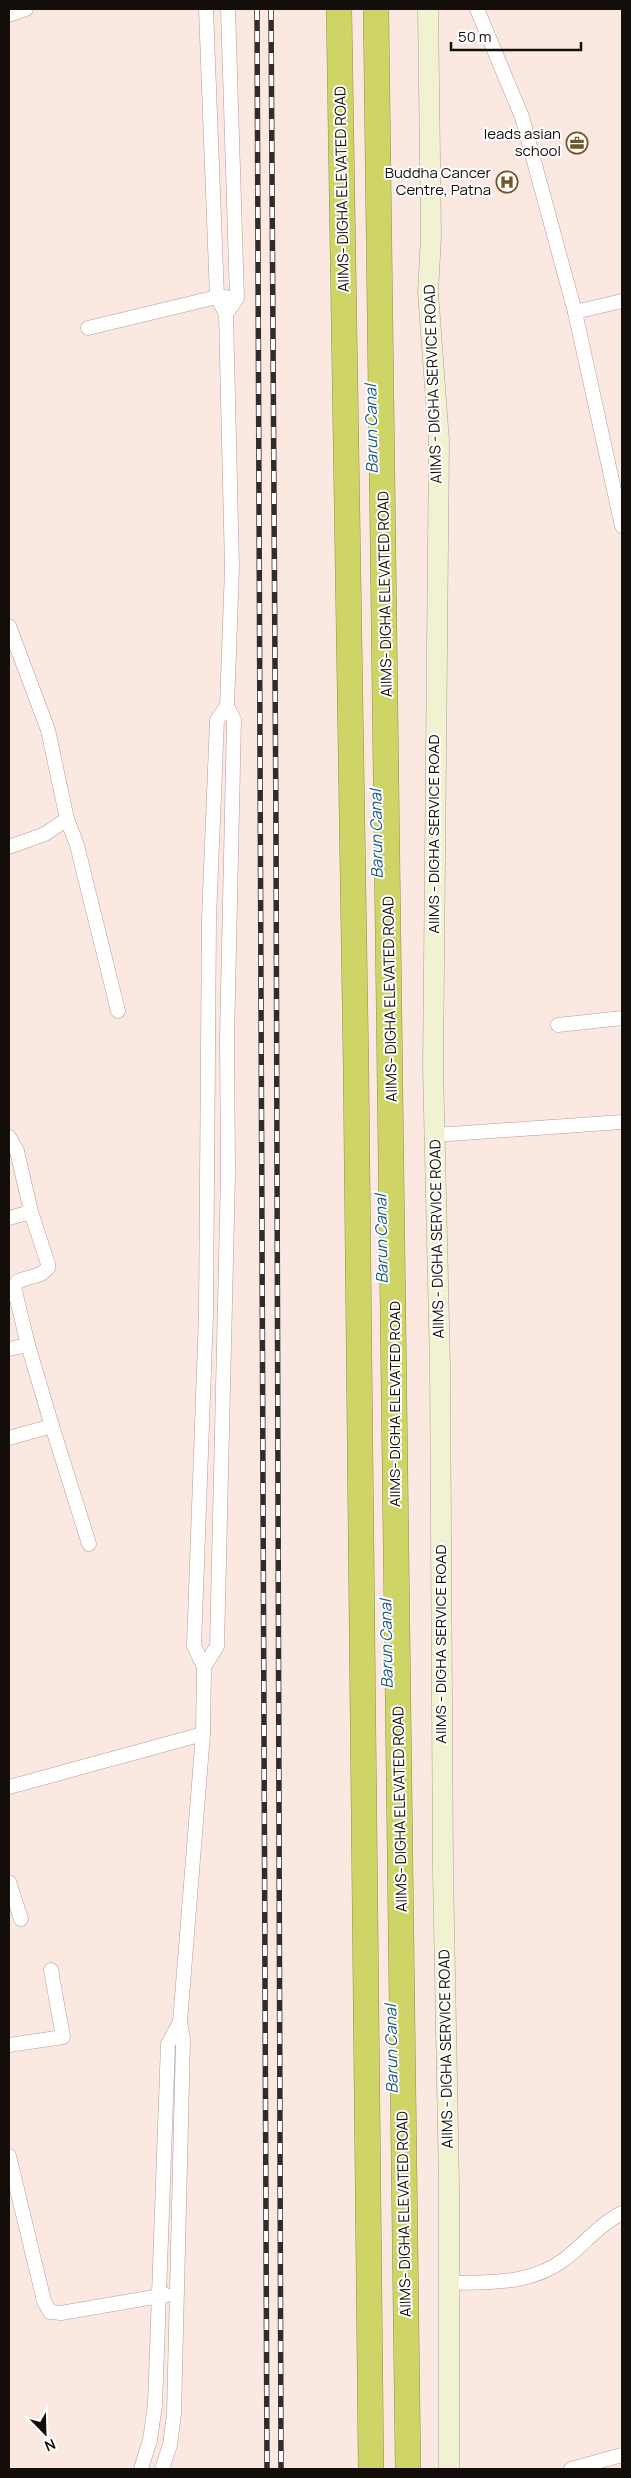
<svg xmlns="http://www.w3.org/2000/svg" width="631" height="2478" font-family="Manrope,sans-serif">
  <rect width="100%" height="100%" fill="#fae8e1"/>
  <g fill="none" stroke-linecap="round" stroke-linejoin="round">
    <g stroke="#b09f98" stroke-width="15">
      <g id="minor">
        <polyline points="477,9 522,117 575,312"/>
        <polyline points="9,15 26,9"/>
        <polyline points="622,301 575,312 622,526"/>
        <polyline points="226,314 237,298 228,9"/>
        <polyline points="88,328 217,297 226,297"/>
        <polyline points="9,626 48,730 67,819 45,834 9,847"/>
        <polyline points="67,819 77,845 118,1011"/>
        <polyline points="558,1025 622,1018"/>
        <polyline points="435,1135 622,1122"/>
        <polyline points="9,1137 17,1151 31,1212 48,1264 48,1268 41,1274 18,1281 14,1287 28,1345 52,1426 9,1438"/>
        <polyline points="9,1218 31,1212"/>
        <polyline points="9,1349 28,1345"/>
        <polyline points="52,1426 89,1544"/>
        <polyline points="204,1667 217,1646 228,1174 227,1038 234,720 227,706"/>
        <polyline points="9,1787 203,1734"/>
        <polyline points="9,1882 21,1919"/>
        <polyline points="180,2022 203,1734 204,1667 194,1646 206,1314 209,919 217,720 227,706 232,568 226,314 217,297 206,9"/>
        <polyline points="9,2045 63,2037 51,1970"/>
        <polyline points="9,2156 44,2301 50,2312 61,2313 166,2295"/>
        <path d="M449 2283C489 2282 531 2285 565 2259 584 2244 600 2224 622 2213"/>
        <polyline points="141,2469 150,2440 155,2405 168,2044 180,2022 183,2040 174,2414 170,2445 162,2469"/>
        <polyline points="571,2469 622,2455"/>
      </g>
    </g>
    <g stroke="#b09f98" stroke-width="21">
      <polyline id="secondary" points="428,9 431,236 428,292 439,441 433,1068 440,1367 443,1869 449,2186 449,2469"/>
    </g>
    <g stroke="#8e8f47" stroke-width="26">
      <g id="motorway">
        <polyline points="339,9 356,1068 371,2469"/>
        <polyline points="376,9 408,2469"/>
      </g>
    </g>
    <use href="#minor" stroke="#fff" stroke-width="14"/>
    <use href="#secondary" stroke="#f1f2d1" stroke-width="20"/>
    <use href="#motorway" stroke="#cfd467" stroke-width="25"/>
    <g stroke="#322b27" stroke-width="5.5">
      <g id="rail">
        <polyline points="257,9 267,2469"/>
        <polyline points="271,9 276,830 281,2469"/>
      </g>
    </g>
    <use href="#rail" stroke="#fff" stroke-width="4" stroke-dasharray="11" stroke-linecap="butt"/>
  </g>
  <defs>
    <g id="office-ring" transform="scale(1.125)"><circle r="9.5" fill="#fff" stroke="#715628" stroke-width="1.5"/><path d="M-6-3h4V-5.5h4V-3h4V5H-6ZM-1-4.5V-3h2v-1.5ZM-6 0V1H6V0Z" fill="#715628"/></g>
    <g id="hospital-ring" transform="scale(1.125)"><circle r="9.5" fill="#fff" stroke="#715628" stroke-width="1.5"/><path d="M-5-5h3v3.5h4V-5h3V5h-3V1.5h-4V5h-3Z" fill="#715628"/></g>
  </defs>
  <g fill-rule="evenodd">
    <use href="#office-ring" x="577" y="143"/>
    <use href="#hospital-ring" x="507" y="182"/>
  </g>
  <g text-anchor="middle" stroke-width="4" stroke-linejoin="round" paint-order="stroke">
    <g font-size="15" fill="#140e0b" stroke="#fff" text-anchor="end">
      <text x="561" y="139">leads asian<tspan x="561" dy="17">school</tspan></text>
      <text x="491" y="178">Buddha Cancer<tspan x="491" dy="17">Centre, Patna</tspan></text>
    </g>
    <g font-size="15" fill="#140e0b" stroke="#fff">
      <text transform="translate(342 189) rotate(-91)" y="5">AIIMS- DIGHA ELEVATED ROAD</text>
      <text transform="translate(433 384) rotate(-92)" y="5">AIIMS - DIGHA SERVICE ROAD</text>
      <text transform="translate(385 594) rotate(-91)" y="5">AIIMS- DIGHA ELEVATED ROAD</text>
      <text transform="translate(434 834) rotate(-90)" y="5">AIIMS - DIGHA SERVICE ROAD</text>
      <text transform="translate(390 999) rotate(-91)" y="5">AIIMS- DIGHA ELEVATED ROAD</text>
      <text transform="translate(437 1239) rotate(-91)" y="5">AIIMS - DIGHA SERVICE ROAD</text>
      <text transform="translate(395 1404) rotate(-90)" y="5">AIIMS- DIGHA ELEVATED ROAD</text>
      <text transform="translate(441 1644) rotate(-90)" y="5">AIIMS - DIGHA SERVICE ROAD</text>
      <text transform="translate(400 1809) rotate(-91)" y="5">AIIMS- DIGHA ELEVATED ROAD</text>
      <text transform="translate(446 2049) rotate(-91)" y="5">AIIMS - DIGHA SERVICE ROAD</text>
      <text transform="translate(404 2214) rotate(-91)" y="5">AIIMS- DIGHA ELEVATED ROAD</text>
    </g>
    <g font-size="16" font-style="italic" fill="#1b5a86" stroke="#fff">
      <text transform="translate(371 429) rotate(-91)" y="6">Barun Canal</text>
      <text transform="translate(376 834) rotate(-91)" y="6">Barun Canal</text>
      <text transform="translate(381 1239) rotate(-91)" y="6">Barun Canal</text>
      <text transform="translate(386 1644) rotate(-91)" y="6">Barun Canal</text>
      <text transform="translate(391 2049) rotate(-91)" y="6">Barun Canal</text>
    </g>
  </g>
  <rect width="631" height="2478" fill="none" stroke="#140e0b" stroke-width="20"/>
  <g transform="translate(45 2433) rotate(157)" stroke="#ffffff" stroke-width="4" paint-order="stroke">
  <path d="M0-4L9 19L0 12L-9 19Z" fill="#140e0b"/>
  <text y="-8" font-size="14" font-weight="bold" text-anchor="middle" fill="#140e0b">N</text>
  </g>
  <path d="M451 42v8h130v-8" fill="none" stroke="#140e0b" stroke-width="2.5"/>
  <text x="458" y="42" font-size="15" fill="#140e0b" stroke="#ffffff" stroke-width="4" paint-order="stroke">50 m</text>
</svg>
